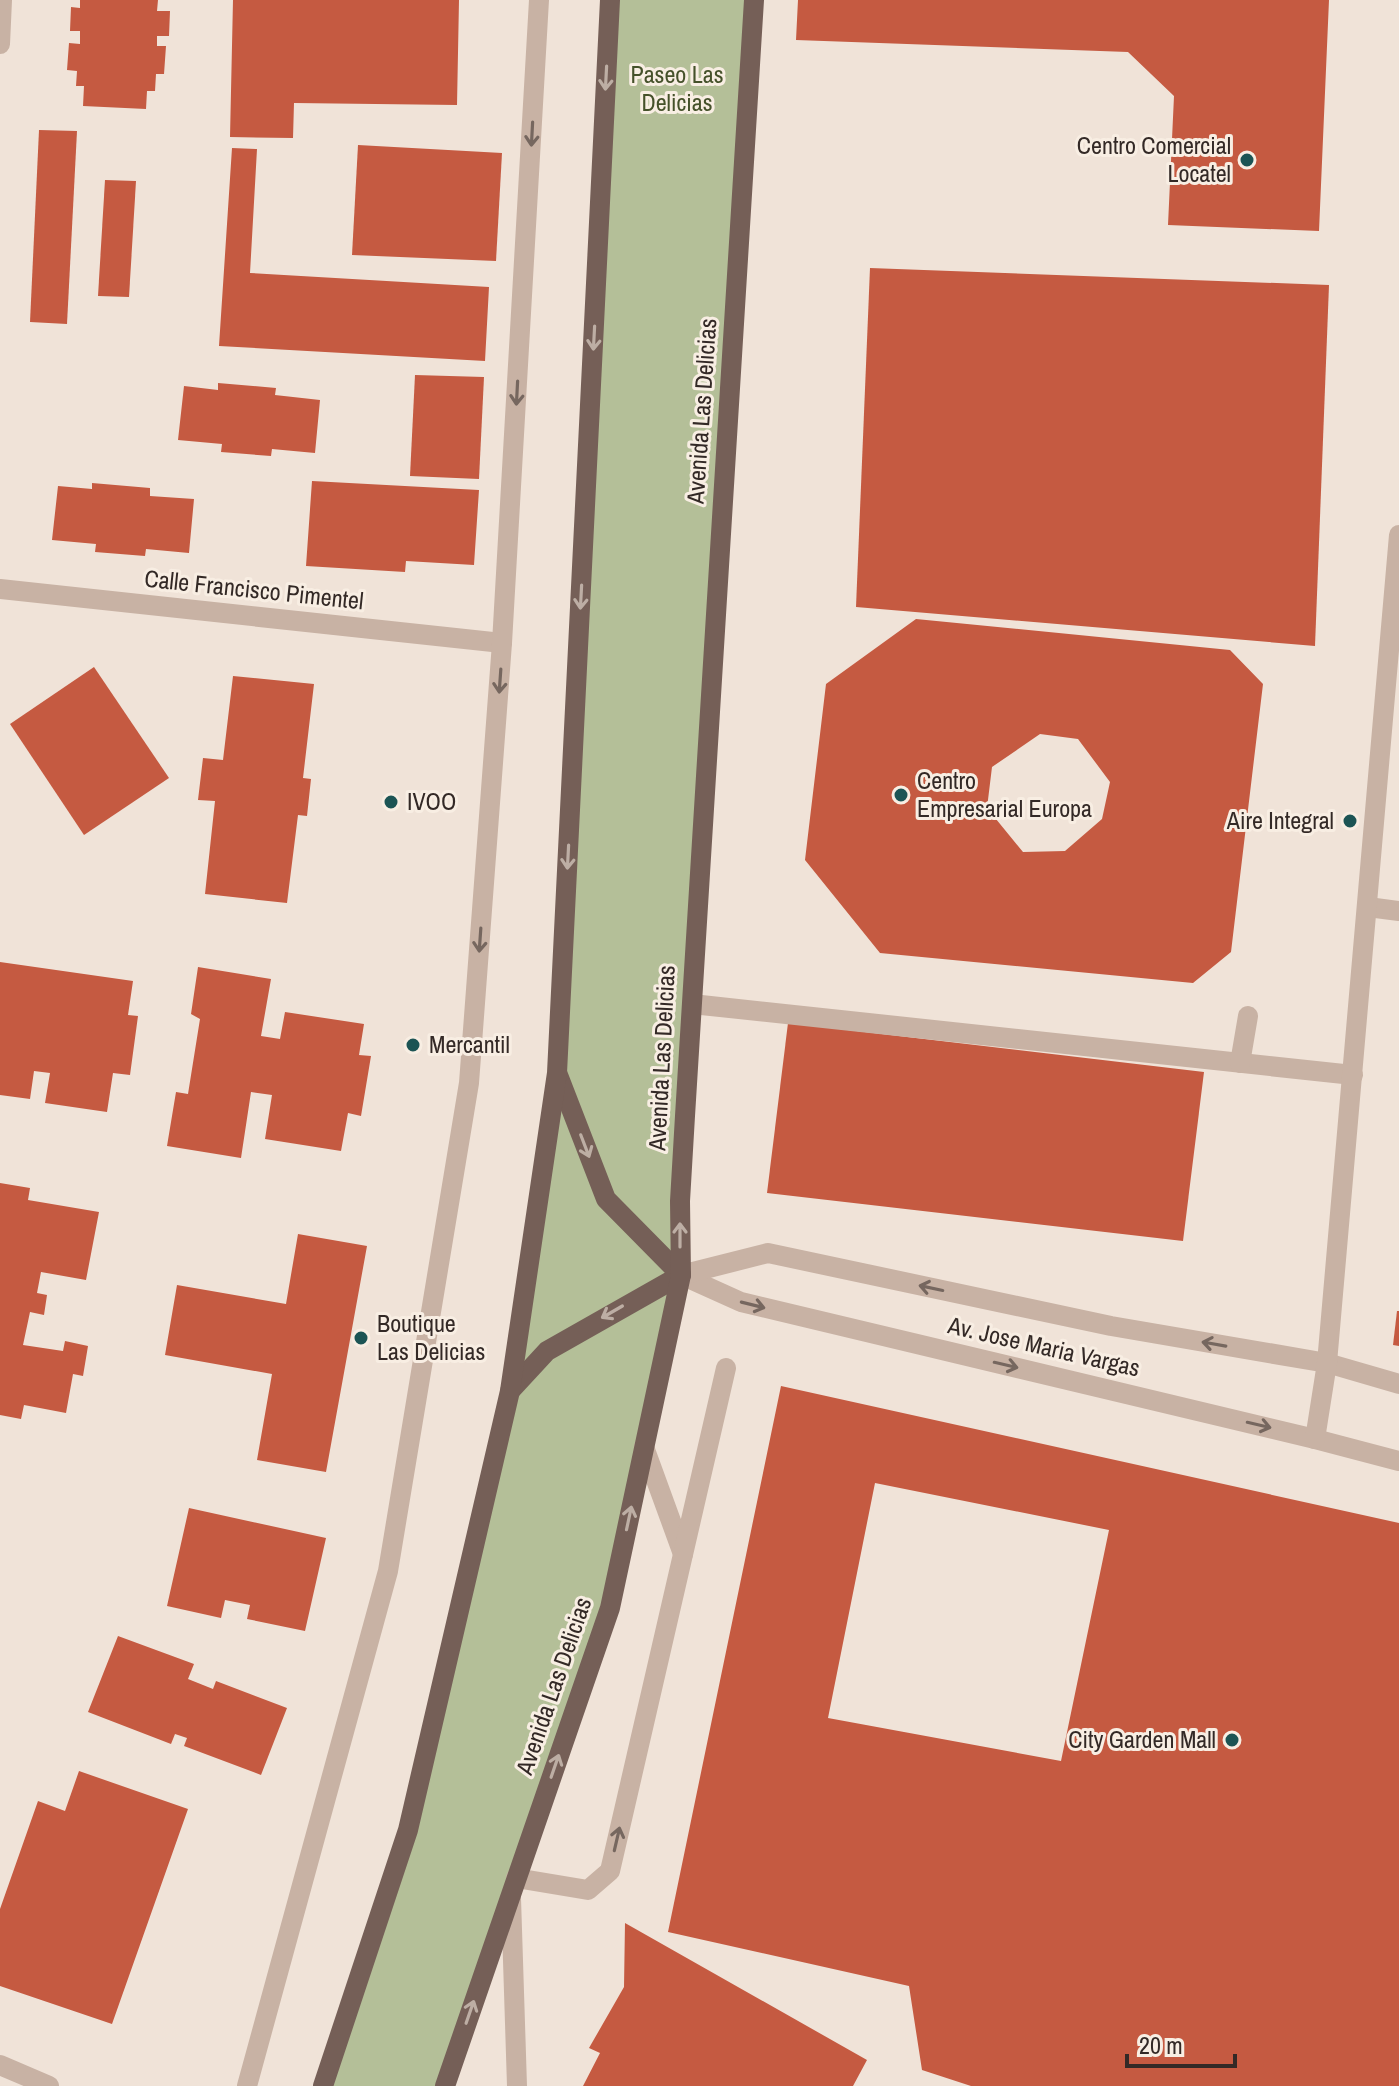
<svg xmlns="http://www.w3.org/2000/svg" width="1399" height="2086" font-family="'Archivo Narrow',sans-serif">
  <rect width="100%" height="100%" fill="#f0e3d8"/>
  <polygon fill="#b4bf98" points="609,0 754,0 681,1275 610,1608 445,2086 323,2086 408,1830 510,1391 557,1073"/>
  <g fill="#c55a41" fill-rule="evenodd">
    <polygon points="80,0 158,0 157,11 170,11 169,36 157,36 157,46 166,46 164,74 156,74 155,91 147,91 146,109 83,106 84,86 76,86 77,71 67,70 69,43 80,44 80,31 70,31 71,7 80,8"/>
    <polygon points="233,0 459,0 457,105 294,103 293,138 230,137"/>
    <polygon points="798,0 1329,0 1319,231 1168,225 1174,96 1128,52 796,40"/>
    <polygon points="39,130 77,131 67,324 30,322"/>
    <polygon points="358,145 502,153 496,261 352,255"/>
    <polygon points="232,148 257,149 250,273 489,287 485,361 219,346"/>
    <polygon points="105,180 136,181 129,297 98,296"/>
    <polygon points="870,268 1329,285 1315,646 856,607"/>
    <polygon points="415,375 484,377 479,479 410,476"/>
    <polygon points="218,383 276,388 275,395 320,400 315,453 272,449 271,456 221,452 222,444 178,440 184,386 218,390"/>
    <polygon points="312,481 479,490 474,565 406,561 405,572 306,566"/>
    <polygon points="92,483 150,488 150,496 194,499 189,553 146,549 145,556 95,552 96,544 52,540 58,486 92,489"/>
    <path d="M916 619 1230 650 1263 684 1231 952 1193 983 880 953 805 860 826 684ZM1040 734 1078 739 1110 782 1102 819 1065 851 1023 852 987 808 992 767Z"/>
    <polygon points="94,667 169,778 84,835 10,724"/>
    <polygon points="233,676 314,684 303,778 311,779 307,816 298,815 287,903 205,894 215,801 198,800 203,758 223,760"/>
    <polygon points="0,962 133,981 128,1015 138,1016 130,1075 113,1073 107,1112 45,1103 50,1073 34,1071 30,1099 0,1095"/>
    <polygon points="198,967 271,979 261,1036 280,1039 285,1012 364,1024 359,1055 371,1056 361,1116 348,1113 341,1151 265,1139 272,1095 251,1092 241,1158 167,1146 176,1092 188,1094 200,1019 191,1014"/>
    <polygon points="788,1023 1204,1072 1183,1241 767,1193"/>
    <polygon points="0,1183 30,1188 28,1200 99,1212 86,1280 41,1272 37,1293 47,1295 44,1315 30,1312 23,1345 63,1351 65,1341 88,1346 83,1376 73,1374 66,1413 24,1405 21,1419 0,1415"/>
    <polygon points="298,1234 367,1246 326,1472 257,1460 272,1374 165,1355 177,1285 286,1304"/>
    <polygon points="1397,1311 1399,1311 1399,1346 1393,1345"/>
    <path d="M781 1386 1399 1523V2086H971L922 2070 909 1986 668 1932ZM875 1483 1109 1530 1061 1761 828 1718Z"/>
    <polygon points="189,1508 326,1538 305,1631 247,1619 250,1605 225,1600 221,1618 167,1606"/>
    <polygon points="118,1636 194,1664 188,1679 213,1689 216,1681 287,1708 261,1775 184,1746 187,1738 175,1734 171,1744 88,1712"/>
    <polygon points="79,1771 188,1809 112,2024 0,1986 0,1909 38,1801 65,1811"/>
    <polygon points="625,1923 867,2060 853,2086 583,2086 600,2053 589,2048 624,1987"/>
  </g>
  <g fill="none" stroke-linecap="round" stroke-linejoin="round">
    <g stroke="#c8b2a4" stroke-width="20">
      <polyline points="0,44 2,0"/>
      <polyline points="0,589 502,643"/>
      <polyline points="1368,907 1399,911"/>
      <polyline points="692,1004 1353,1075"/>
      <polyline points="1240,1063 1248,1016"/>
      <polyline points="681,1275 741,1302 1315,1439 1399,1461"/>
      <polyline points="681,1275 768,1253 1111,1326 1327,1363 1399,1384"/>
      <polyline points="1315,1439 1327,1363 1399,535"/>
      <polyline points="644,1447 683,1554"/>
      <polyline points="516,1878 588,1890 610,1871 726,1368"/>
      <polyline points="511,1898 517,2086"/>
      <polyline points="0,2065 49,2086"/>
      <polyline points="247,2086 388,1571 469,1083 502,643 539,0"/>
    </g>
    <g stroke="#755f57" stroke-width="20">
      <polyline points="510,1391 547,1351 681,1275 606,1199 558,1075"/>
      <polyline points="323,2086 408,1830 510,1391 557,1073 610,0"/>
      <polyline points="445,2086 610,1608 681,1275 680,1201 685,1116 754,0"/>
    </g>
  </g>
  <defs><path id="oneway-shaft" d="M-6 0H5M1.5-3L5.5 0L1.5 3" fill="none" stroke-width="1.6" stroke-linecap="round" stroke-linejoin="round" transform="scale(2)"/></defs>
  <g stroke="#bdaea4">
    <use href="#oneway-shaft" transform="translate(606 78) rotate(93)"/>
    <use href="#oneway-shaft" transform="translate(594 338) rotate(93)"/>
    <use href="#oneway-shaft" transform="translate(581 597) rotate(93)"/>
    <use href="#oneway-shaft" transform="translate(568 857) rotate(93)"/>
    <use href="#oneway-shaft" transform="translate(585 1146) rotate(69)"/>
    <use href="#oneway-shaft" transform="translate(680 1235) rotate(-90)"/>
    <use href="#oneway-shaft" transform="translate(612 1312) rotate(150)"/>
    <use href="#oneway-shaft" transform="translate(629 1518) rotate(-78)"/>
    <use href="#oneway-shaft" transform="translate(555 1766) rotate(-71)"/>
    <use href="#oneway-shaft" transform="translate(470 2012) rotate(-71)"/>
  </g>
  <g stroke="#76675f">
    <use href="#oneway-shaft" transform="translate(532 134) rotate(93)"/>
    <use href="#oneway-shaft" transform="translate(517 393) rotate(93)"/>
    <use href="#oneway-shaft" transform="translate(500 681) rotate(94)"/>
    <use href="#oneway-shaft" transform="translate(480 940) rotate(94)"/>
    <use href="#oneway-shaft" transform="translate(931 1288) rotate(-168)"/>
    <use href="#oneway-shaft" transform="translate(753 1305) rotate(14)"/>
    <use href="#oneway-shaft" transform="translate(1214 1344) rotate(-170)"/>
    <use href="#oneway-shaft" transform="translate(1006 1365) rotate(13)"/>
    <use href="#oneway-shaft" transform="translate(1259 1425) rotate(13)"/>
    <use href="#oneway-shaft" transform="translate(617 1839) rotate(-77)"/>
  </g>
  <g fill="#1c5454" stroke="#f8eee3" stroke-width="3">
    <circle cx="1247" cy="160" r="8"/>
    <circle cx="901" cy="795" r="8"/>
    <circle cx="391" cy="802" r="8"/>
    <circle cx="1350" cy="821" r="8"/>
    <circle cx="413" cy="1045" r="8"/>
    <circle cx="361" cy="1338" r="8"/>
    <circle cx="1232" cy="1740" r="8"/>
  </g>
  <g text-anchor="middle" stroke-width="6" stroke-linejoin="round" paint-order="stroke">
    <g font-size="24" fill="#45512a" stroke="#f8eee3">
      <text x="677" y="83">Paseo Las<tspan x="677" dy="28">Delicias</tspan></text>
    </g>
    <g font-size="24" fill="#332926" stroke="#f8eee3" text-anchor="start">
      <text x="1231" y="154" text-anchor="end">Centro Comercial<tspan x="1231" dy="28">Locatel</tspan></text>
      <text x="917" y="789">Centro<tspan x="917" dy="28">Empresarial Europa</tspan></text>
      <text x="407" y="810">IVOO</text>
      <text x="1334" y="829" text-anchor="end">Aire Integral</text>
      <text x="429" y="1053">Mercantil</text>
      <text x="377" y="1332">Boutique<tspan x="377" dy="28">Las Delicias</tspan></text>
      <text x="1216" y="1748" text-anchor="end">City Garden Mall</text>
    </g>
    <g font-size="24" fill="#332926" stroke="#f8eee3">
      <text transform="translate(702 411) rotate(-86)" y="8">Avenida Las Delicias</text>
      <text transform="translate(254 590) rotate(6)" y="8">Calle Francisco Pimentel</text>
      <text transform="translate(662 1058) rotate(-87)" y="8">Avenida Las Delicias</text>
      <text transform="translate(1044 1347) rotate(13)" y="8">Av. Jose Maria Vargas</text>
      <text transform="translate(554 1686) rotate(-71)" y="8">Avenida Las Delicias</text>
    </g>
  </g>
  <path d="M1127 2054v12h108v-12" fill="none" stroke="#332926" stroke-width="4"/>
  <text x="1139" y="2054" font-size="24" fill="#332926" stroke="#f8eee3" stroke-width="6" paint-order="stroke">20 m</text>
</svg>
